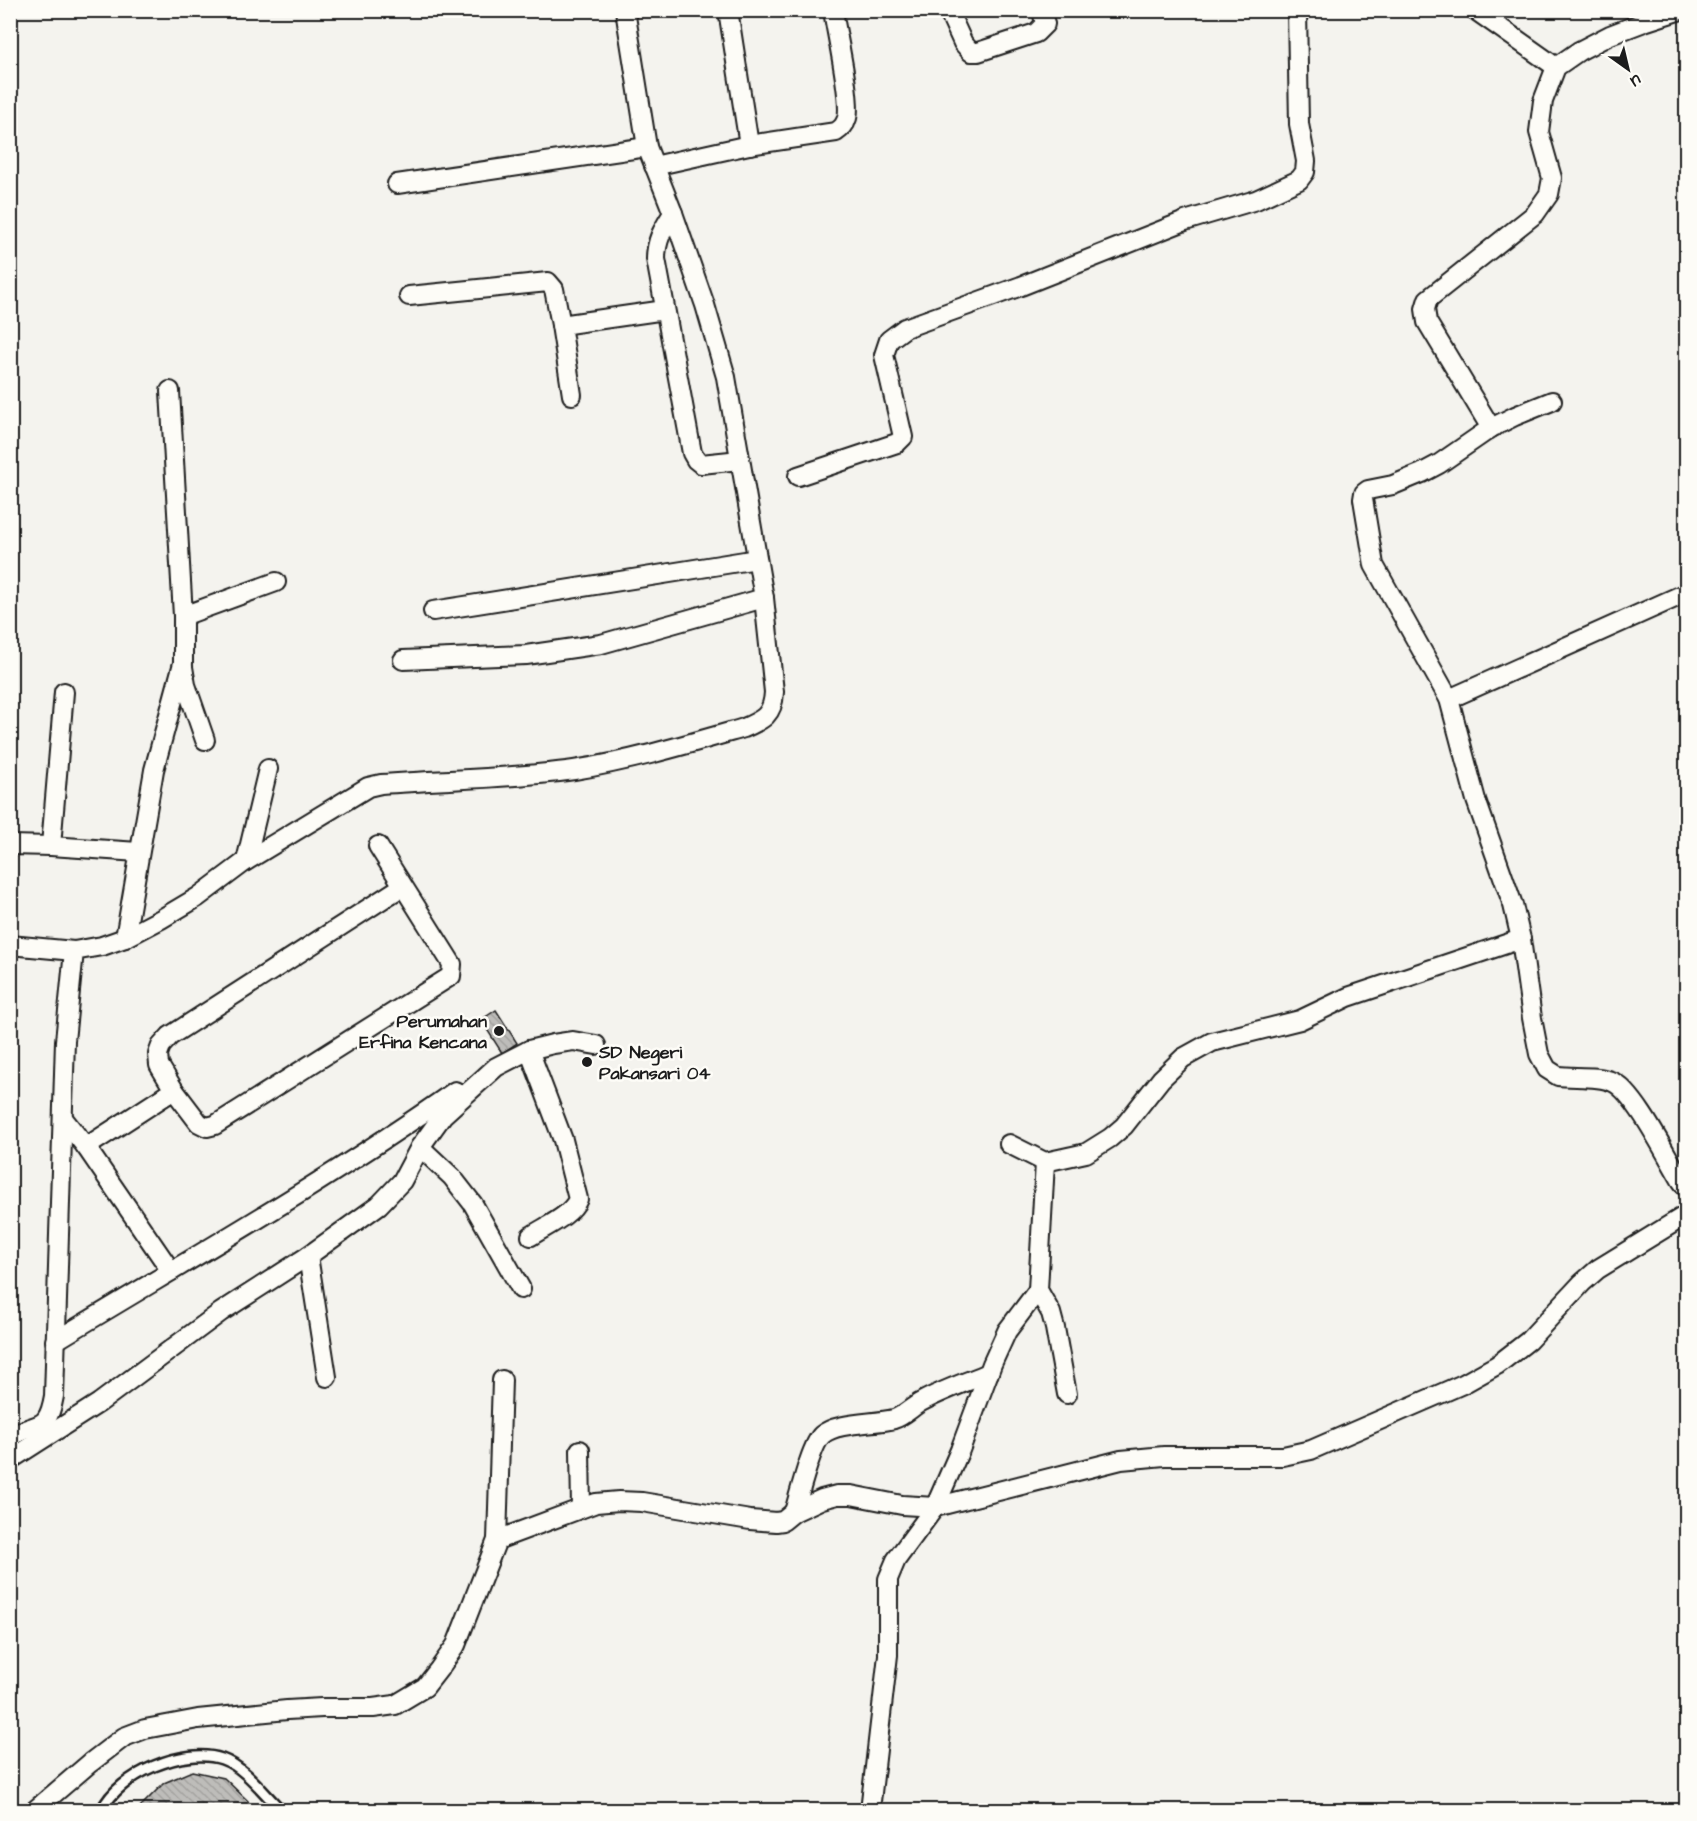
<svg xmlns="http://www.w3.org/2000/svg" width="1697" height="1821" font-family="'Architects Daughter',sans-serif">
  <defs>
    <pattern id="building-back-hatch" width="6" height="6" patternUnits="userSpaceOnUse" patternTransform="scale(1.5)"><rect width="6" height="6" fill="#bebdba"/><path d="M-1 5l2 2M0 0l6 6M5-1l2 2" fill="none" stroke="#a3a29f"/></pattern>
  </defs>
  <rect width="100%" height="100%" fill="#f4f3ee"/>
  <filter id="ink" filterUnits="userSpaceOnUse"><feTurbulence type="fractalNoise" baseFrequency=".0167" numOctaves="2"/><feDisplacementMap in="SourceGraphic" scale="12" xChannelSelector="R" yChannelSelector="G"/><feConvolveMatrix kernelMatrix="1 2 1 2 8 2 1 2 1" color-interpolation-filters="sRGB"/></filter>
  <g filter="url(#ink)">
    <g fill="url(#building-back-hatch)" stroke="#1c1c1c" stroke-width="1.5">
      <polygon points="496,1010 517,1043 502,1053 481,1020"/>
      <polygon points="192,1771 224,1778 248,1801 251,1810 137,1810 164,1783"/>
    </g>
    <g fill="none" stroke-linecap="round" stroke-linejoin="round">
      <g stroke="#1c1c1c" stroke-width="14">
        <path id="service" d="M102 1810C119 1774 184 1746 222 1759 245 1767 264 1794 281 1810"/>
      </g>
      <g stroke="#1c1c1c" stroke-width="22">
        <g id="minor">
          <polyline points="728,10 749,145"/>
          <polyline points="948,10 963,43 971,52 978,52 1036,33 1045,24 1042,10"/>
          <polyline points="1475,10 1556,67"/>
          <path d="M654 166 749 145 836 132C842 128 845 125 847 118 852 100 836 32 833 10"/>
          <polyline points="397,184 647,147"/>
          <path d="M673 213C663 229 656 240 656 259L692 453 696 460 701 464 740 460"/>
          <polyline points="409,296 548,282 554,289 561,325 665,310"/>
          <polyline points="561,325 572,395"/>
          <path d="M1552 401 1515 416 1491 428 1439 464 1422 473 1393 485 1368 490 1364 493 1363 499 1374 565 1449 699 1476 800 1513 905 1521 939 1532 1018 1539 1054 1547 1069 1558 1076C1574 1078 1598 1075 1613 1082 1635 1092 1667 1157 1681 1180L1686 1187"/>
          <polyline points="1491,428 1427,322 1425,309 1428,299 1535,214 1549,194 1552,178 1539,132 1543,101 1556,67 1579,51 1610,35 1644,22 1681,10"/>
          <polyline points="798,476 897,443 903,437 884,355 889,340 905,328 1021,286 1185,221 1256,200 1299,180 1305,172 1306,161 1299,124 1297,10"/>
          <polyline points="433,611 757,559"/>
          <polyline points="183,616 276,582"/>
          <polyline points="403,660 526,655 601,644 764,598"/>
          <polyline points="183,667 186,685 205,740"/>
          <polyline points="1449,699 1686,593"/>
          <polyline points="10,845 51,846 138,852"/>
          <polyline points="51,846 64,692"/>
          <polyline points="378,846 452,964 451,976 215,1125 207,1127 199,1123 174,1090 159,1065 158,1054 161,1046 170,1036 403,886"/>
          <polyline points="246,861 268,769"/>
          <polyline points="125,938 154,770 183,663 183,616 170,391"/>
          <polyline points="10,945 74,951"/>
          <path d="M529 1050 563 1140 578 1199C571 1216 546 1226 531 1236"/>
          <polyline points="63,1118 86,1147 171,1271"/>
          <polyline points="1009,1144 1045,1162 1086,1153 1110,1138 1124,1126 1161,1079 1183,1058 1212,1042 1300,1020 1348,997 1521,939"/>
          <polyline points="86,1147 174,1090"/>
          <polyline points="420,1147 452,1177 473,1204 521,1289"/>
          <polyline points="1045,1162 1038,1290 1051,1313 1055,1328 1067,1394"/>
          <polyline points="308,1256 327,1377"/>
          <path d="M55 1341C190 1259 326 1182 455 1091"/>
          <path d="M10 1438C35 1419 47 1436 54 1396L65 1041 74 951 102 946 125 938 161 919 198 897 246 861 368 787 381 784C445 779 510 779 574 770 631 761 688 744 744 728 763 720 773 715 774 692L764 598 726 377 705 305 673 213 647 147 625 10"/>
          <polyline points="580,1450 581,1508"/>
          <polyline points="10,1460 99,1403 221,1312 308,1256 379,1205 402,1181 420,1147 443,1115 496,1067 529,1050 553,1044 573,1041 596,1045"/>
          <path d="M794 1512C799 1496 811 1445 822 1435 836 1422 875 1424 894 1419 904 1416 912 1407 921 1402 943 1390 966 1382 989 1373"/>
          <polyline points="497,1540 596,1503 619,1501 642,1502 750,1520 776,1522 783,1521 794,1512 822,1499 837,1495 851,1495 902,1505 935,1507 1121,1460 1164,1456 1283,1456 1311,1450 1463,1384 1497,1365 1528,1341 1582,1283 1598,1269 1686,1215"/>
          <polyline points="35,1810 90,1763 124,1737 145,1729 198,1719 287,1710 322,1708 373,1708 395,1705 425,1687 439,1669 456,1645 497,1540 502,1380"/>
          <polyline points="870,1810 888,1655 888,1579 896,1560 935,1507 960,1450 992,1364 1007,1331 1038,1290"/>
        </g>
      </g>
      <use href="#service" stroke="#fdfcf7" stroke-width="9"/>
      <use href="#minor" stroke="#fdfcf7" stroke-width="18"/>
    </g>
  </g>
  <g fill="#1c1c1c" stroke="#fdfcf7" stroke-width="2">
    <circle cx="499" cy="1031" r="6"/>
    <circle cx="587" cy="1062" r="6"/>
  </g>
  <g text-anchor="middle" stroke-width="5" stroke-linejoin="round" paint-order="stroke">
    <g font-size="18" font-weight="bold" fill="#1c1c1c" stroke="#fdfcf7" text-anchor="end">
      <text x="487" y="1027">Perumahan<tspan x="487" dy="21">Erfina Kencana</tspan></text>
      <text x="599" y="1058" text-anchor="start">SD Negeri<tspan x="599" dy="21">Pakansari 04</tspan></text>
    </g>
  </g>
  <rect width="1697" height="1821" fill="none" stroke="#fdfcf7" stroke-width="36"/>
  <rect x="18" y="18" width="1661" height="1785" fill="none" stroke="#1c1c1c" stroke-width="2" filter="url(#ink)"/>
  <g transform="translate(1628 69) rotate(146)" stroke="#fdfcf7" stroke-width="4.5" paint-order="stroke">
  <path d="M0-4.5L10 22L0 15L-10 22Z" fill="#1c1c1c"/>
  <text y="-9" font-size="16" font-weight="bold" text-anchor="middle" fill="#1c1c1c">U</text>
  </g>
</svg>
